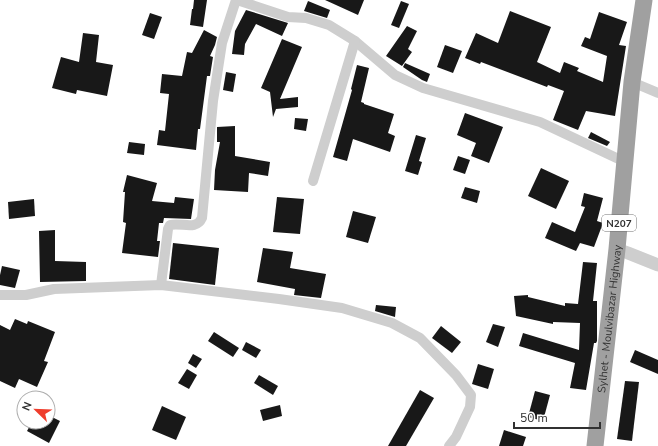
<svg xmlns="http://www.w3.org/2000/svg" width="658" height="446" font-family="'Nunito Sans',sans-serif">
  <rect width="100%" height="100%" fill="#fff"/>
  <g fill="#181818">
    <polygon points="194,0 207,0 203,27 190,25 192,9 193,9"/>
    <polygon points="325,0 364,0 358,15"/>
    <polygon points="308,1 330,10 327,18 304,11"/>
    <polygon points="401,1 409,4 399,28 391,25"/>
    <polygon points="246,10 288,23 282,36 256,24 245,44 244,55 232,54 235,31"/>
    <polygon points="510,11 551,27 537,62 560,73 564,62 579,68 577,71 603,82 607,56 581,46 585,37 590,39 599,12 627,22 619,45 626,46 615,116 586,111 578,130 553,120 564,91 548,85 547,87 481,62 480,64 465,58 476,33 498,43"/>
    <polygon points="150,13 162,17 154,39 142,35"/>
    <polygon points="407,26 417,31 408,49 412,52 402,66 386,56"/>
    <polygon points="204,30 217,37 215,45 210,56 213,57 210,76 207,76 200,129 198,129 196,150 157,145 159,130 165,131 169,94 160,93 162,74 182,76 187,52 192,53"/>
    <polygon points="83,33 99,35 96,62 113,65 107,96 77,90 76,94 52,88 61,57 79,62"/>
    <polygon points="282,39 302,47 280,99 298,97 298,107 276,109 273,117 270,92 261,88"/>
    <polygon points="445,45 462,51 453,73 437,67"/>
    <polygon points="405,63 430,74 427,82 422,80 403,67"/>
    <polygon points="357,65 369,68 361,102 364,103 364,104 394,114 388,133 395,136 390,152 353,139 347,161 333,157 352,90 351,89"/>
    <polygon points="226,72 236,74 233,92 223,90"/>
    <polygon points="465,113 503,127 489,163 471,156 476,143 457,135"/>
    <polygon points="295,118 308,119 306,131 294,129"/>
    <polygon points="235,126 235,156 270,162 268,176 249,173 248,192 214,190 215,170 220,142 217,142 217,127"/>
    <polygon points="591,132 610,142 607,146 588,138"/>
    <polygon points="416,135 426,138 419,161 422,162 418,175 405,171"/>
    <polygon points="129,142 145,144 144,155 127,153"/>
    <polygon points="458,156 470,160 465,174 453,170"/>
    <polygon points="541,168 569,181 556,209 528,196"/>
    <polygon points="127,175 157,183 152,201 174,203 175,197 194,199 191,219 164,218 163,223 159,223 157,241 160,241 158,257 122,253 126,223 123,222 125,192 123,192"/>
    <polygon points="465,187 480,191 477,203 461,198"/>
    <polygon points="584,193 603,198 597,221 603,223 594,247 580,243 576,251 545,238 552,222 575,232 585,207 581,206"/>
    <polygon points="277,197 304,199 300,234 273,232"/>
    <polygon points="34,199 35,216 9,219 8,202"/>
    <polygon points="353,211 376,217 368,243 346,237"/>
    <polygon points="55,230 55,261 86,262 86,281 40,282 39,231"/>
    <polygon points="173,243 219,248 215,285 169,279"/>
    <polygon points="263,248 293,252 290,268 326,274 321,298 294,295 295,289 257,282"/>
    <polygon points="583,262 597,263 593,301 597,301 597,341 596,343 594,343 586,390 570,388 575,363 519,346 523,333 579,350 580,323 553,322 553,324 516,316 514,296 528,295 528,297 565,306 565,303 578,304"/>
    <polygon points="2,266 20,270 15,288 0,285 0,275"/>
    <polygon points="376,305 396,307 395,317 375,311"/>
    <polygon points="15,319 27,324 28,321 55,332 44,361 48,362 37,387 19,379 15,388 0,381 0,325 10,330"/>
    <polygon points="493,324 505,327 498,347 486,342"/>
    <polygon points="441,326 461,342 452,353 432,338"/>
    <polygon points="214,332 239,348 233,357 208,341"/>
    <polygon points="246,342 261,350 256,358 242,350"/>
    <polygon points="635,350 658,360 658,374 630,362"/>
    <polygon points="193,354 202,359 196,368 188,363"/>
    <polygon points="478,364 494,369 488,389 472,384"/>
    <polygon points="187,369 197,375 189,389 178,383"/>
    <polygon points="259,375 278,386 273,395 254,383"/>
    <polygon points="625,381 639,382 632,441 617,439"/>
    <polygon points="420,390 434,398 406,446 388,446"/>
    <polygon points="535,391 550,395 543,421 528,417"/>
    <polygon points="280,405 282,416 263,421 260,410"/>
    <polygon points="162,406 186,417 176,440 152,430"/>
    <polygon points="48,415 60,421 49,443 27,431 32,422 48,422"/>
    <polygon points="504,430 526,437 523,446 499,446"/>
  </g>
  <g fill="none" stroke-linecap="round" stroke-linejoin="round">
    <g stroke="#cecece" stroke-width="10">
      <polyline points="237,0 288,17 306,18 329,25 355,41 395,75 423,88 540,122 625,162"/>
      <polyline points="632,82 658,93"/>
      <polyline points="313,181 355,41"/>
      <path d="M161 285 168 229 170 225C182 222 196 231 202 218L213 101 222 43 236 0"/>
      <polyline points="0,295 26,295 54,289 161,285 279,299 342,308 392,323 420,338 456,375 471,395 470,407 456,437 449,446"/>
    </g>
    <polyline stroke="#cecece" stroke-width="13" points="617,249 628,253 658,265"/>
    <path stroke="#a0a0a0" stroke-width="17" id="s1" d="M595 446 617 249 632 82 644 0"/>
  </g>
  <g text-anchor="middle" stroke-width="4" stroke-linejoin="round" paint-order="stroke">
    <rect fill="#fff" stroke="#6f6f6f" stroke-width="1" x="602" y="215" width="34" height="16" rx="3"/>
    <g font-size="10" font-weight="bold" fill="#313131">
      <text x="619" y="227">N207</text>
    </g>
    <g font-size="11" fill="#313131" stroke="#fff">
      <text dy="4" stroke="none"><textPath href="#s1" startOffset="128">Sylhet - Moulvibazar Highway</textPath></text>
    </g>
  </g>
  <g transform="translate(36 410) rotate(293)"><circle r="19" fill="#ffffff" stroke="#adadad"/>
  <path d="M0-3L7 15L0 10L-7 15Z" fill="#ef3d2c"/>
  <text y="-6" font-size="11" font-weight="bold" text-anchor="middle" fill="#313131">N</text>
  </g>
  <path d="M514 422v6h86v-6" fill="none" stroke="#313131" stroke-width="2"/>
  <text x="520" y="422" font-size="12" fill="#313131" stroke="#ffffff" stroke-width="3" paint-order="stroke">50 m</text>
</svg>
